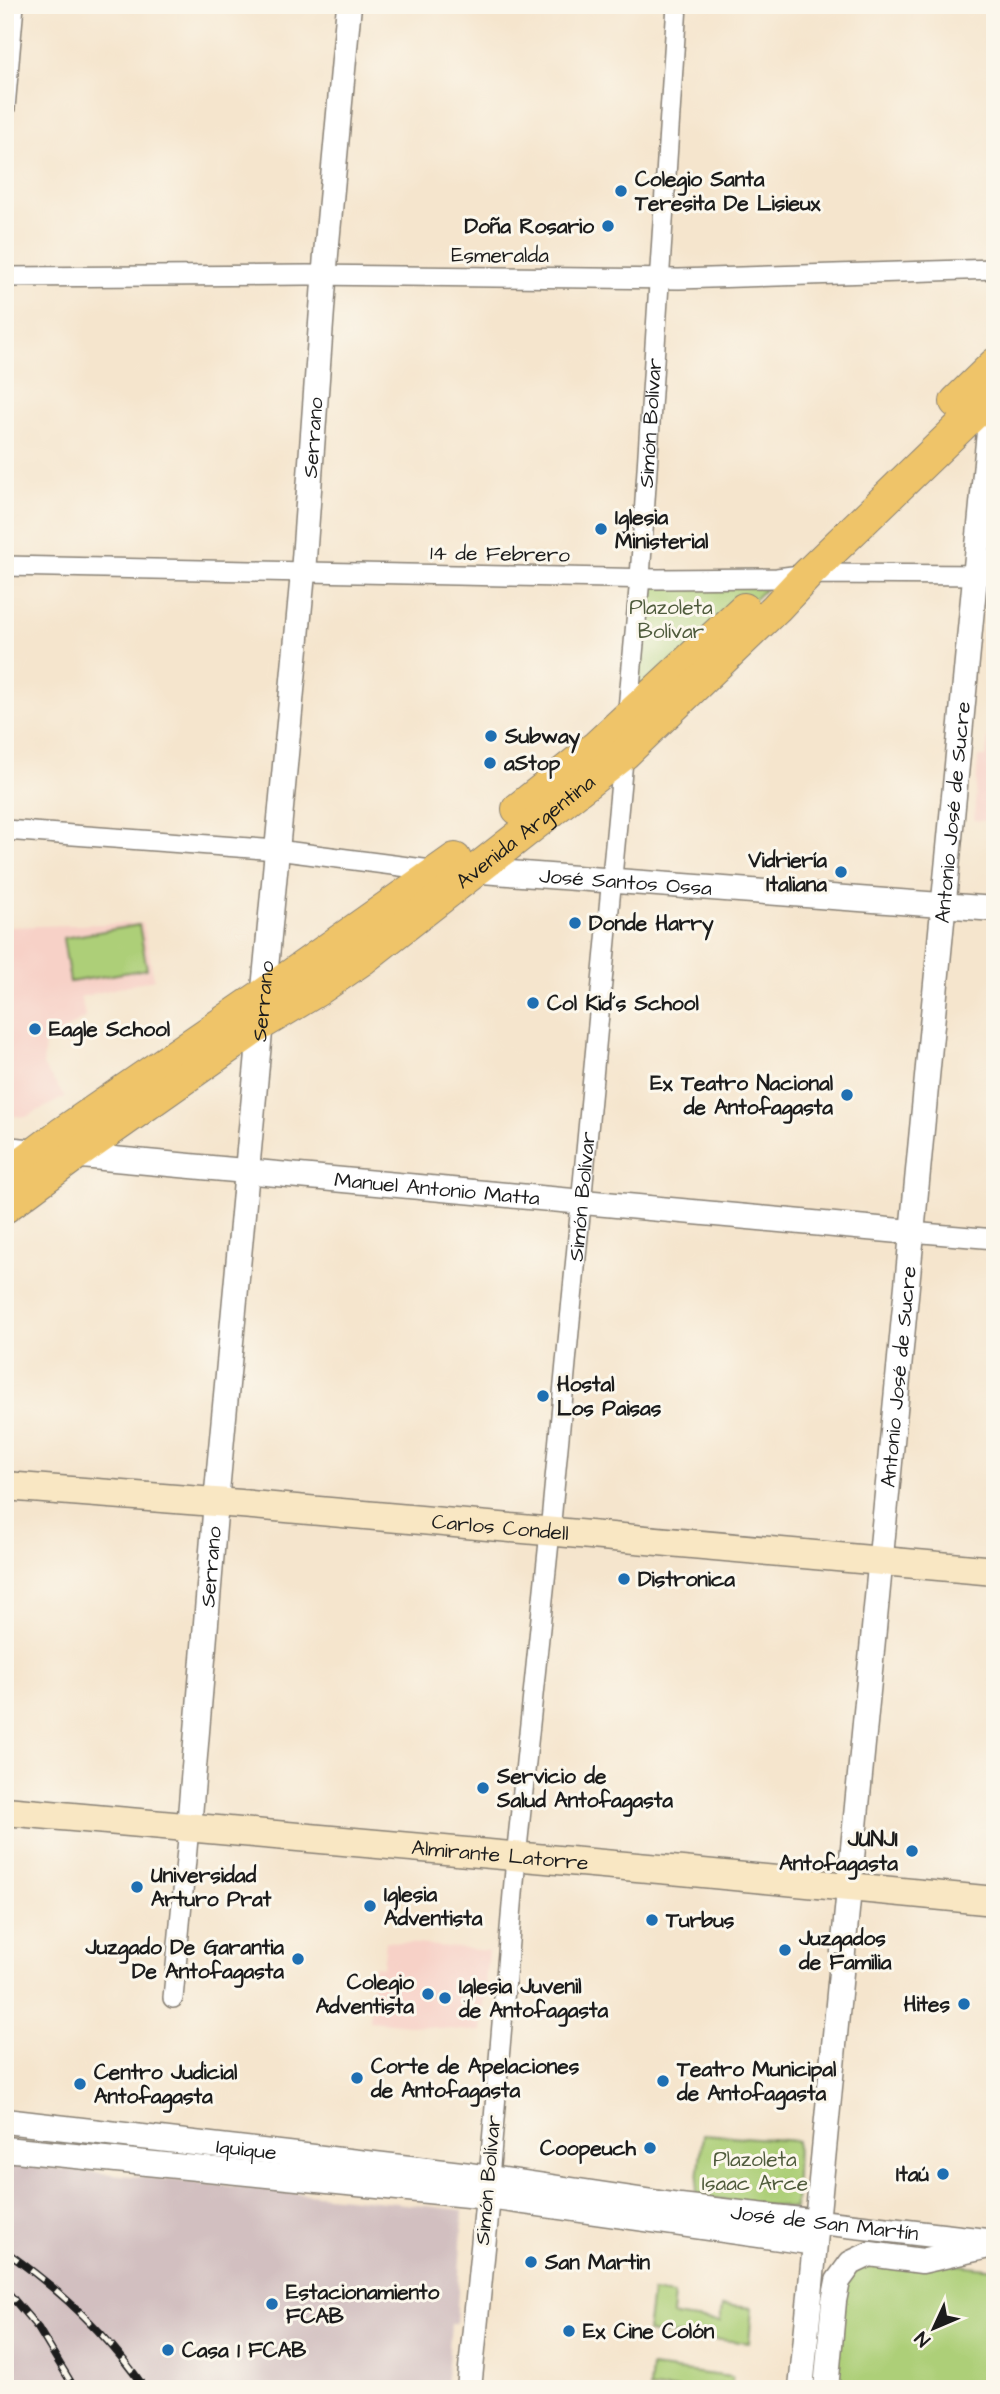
<svg xmlns="http://www.w3.org/2000/svg" width="1000" height="2394" viewBox="0 0 1000 2394" font-family="'Architects Daughter',sans-serif">
<style>
.built{fill:#f7d1c7}
.industrial{fill:#d2bfc0}
.green{fill:#adcf78;stroke:#64764a;stroke-width:2}
.lines{fill:none;stroke-linecap:round;stroke-linejoin:round}
.minor-casing{stroke:#888074;stroke-width:22}
.tertiary-casing{stroke:#888074;stroke-width:27}
.secondary-casing{stroke:#888074;stroke-width:31}
.primary-casing{stroke:#888074;stroke-width:34}
.minor{stroke:#fff;stroke-width:19}
.tertiary{stroke:#fff;stroke-width:24}
.secondary{stroke:#f9e7c3;stroke-width:28}
.primary{stroke:#efc469;stroke-width:32}
.rail-casing{stroke:#1c1c1c;stroke-width:8}
.rail{stroke:#fbf7ec;stroke-width:5;stroke-dasharray:16;stroke-linecap:butt}
.poi-dot{fill:#1f6fb2;stroke:#fbf7ec;stroke-width:2.5}
.labels{text-anchor:middle;dominant-baseline:central;stroke-width:6;stroke-linejoin:round;paint-order:stroke}
.poi-label{font-size:21px;font-weight:bold;fill:#1c1c1c;stroke:#fbf7ec;text-anchor:start}
.street-label{font-size:21px;fill:#1c1c1c;stroke:#fbf7ec}
.park-label{font-size:21px;fill:#4f5b3c;stroke:#fbf7ec}
</style>
<rect width="100%" height="100%" fill="#fbf7ec"/>
<filter id="ink" filterUnits="userSpaceOnUse"><feTurbulence type="fractalNoise" baseFrequency=".0143" numOctaves="2"/><feDisplacementMap in="SourceGraphic" scale="14" xChannelSelector="R" yChannelSelector="G"/><feConvolveMatrix kernelMatrix="1 2 1 2 8 2 1 2 1" color-interpolation-filters="sRGB"/></filter>
<filter id="wash" filterUnits="userSpaceOnUse"><feTurbulence type="fractalNoise" baseFrequency=".00686" numOctaves="4" result="noise"/><feDisplacementMap in="SourceGraphic" scale="28" xChannelSelector="R" yChannelSelector="G"/><feGaussianBlur stdDeviation="1.57" result="paint"/><feColorMatrix in="noise" values="0 0 0 0 0 0 0 0 0 0 0 0 0 0 0 0 0 1.4 0 .05"/><feComposite in="paint" operator="in"/></filter>
<g filter="url(#wash)">
<rect width="100%" height="100%" fill="#f5e5cd"/>
<path class="built" d="M989,723H995V822L974,820L978,757H986Z
M143,923L154,979L80,997L86,1017L45,1042L43,1066L65,1097L26,1117L5,1115V927Z
M386,1941L488,1951L481,2032L369,2021L374,1966L383,1967Z"/>
<path class="industrial" d="M5,2163L463,2210L456,2323L451,2324L446,2389H5Z"/>
<path class="green" d="M640,578H777L644,704L629,702Z
M139,925L147,969L70,982L63,938Z
M703,2134L797,2141L795,2209L696,2196Z
M922,2261L995,2269V2389H826L851,2263Z
M652,2292L674,2295L672,2316L720,2322L722,2305L752,2308L749,2343L647,2332Z
M651,2367L732,2377L731,2389H649Z"/>
</g>
<g filter="url(#ink)">
<g class="lines">
<g class="minor-casing">
<g id="minor">
<path d="M5,108L14,5"/>
<path d="M5,277L307,275L679,279L995,269"/>
<path d="M5,566L658,579L777,578L808,574L995,575"/>
<path id="s1" d="M627,720L640,578L677,5"/>
<path d="M5,830L277,850L439,871"/>
<path d="M911,1232L995,1239"/>
<path d="M173,1998L189,1828"/>
<path id="s2" d="M488,2190L516,1858L550,1532L624,750"/>
</g>
</g>
<g class="tertiary-casing">
<g id="tertiary">
<path id="s3" d="M468,870L995,909"/>
<path id="s4" d="M5,1149L911,1232"/>
<path id="s5" d="M189,1828L216,1502L303,573L326,254L349,5"/>
<path id="s6" d="M5,2121L470,2175L680,2206L995,2242"/>
<path d="M5,2149L488,2197L815,2243"/>
<path d="M469,2389L488,2197"/>
<path id="s7" d="M801,2389L993,390"/>
<path d="M826,2389L834,2301L838,2281L851,2263L870,2254L922,2261L984,2247"/>
</g>
</g>
<g class="secondary-casing">
<g id="secondary">
<path id="s8" d="M5,1486L241,1504L995,1571"/>
<path id="s9" d="M5,1811L682,1871L995,1901"/>
</g>
</g>
<g class="primary-casing">
<g id="primary">
<path d="M956,402L995,364"/>
<path d="M518,809L597,746L744,609"/>
<path d="M5,1176L61,1134L263,995L455,859"/>
<path id="s10" d="M5,1207L75,1155L261,1024L316,991L364,958L624,754L776,608L808,574L995,393"/>
</g>
</g>
<use href="#minor" class="minor"/>
<use href="#tertiary" class="tertiary"/>
<use href="#secondary" class="secondary"/>
<use href="#primary" class="primary"/>
<g class="rail-casing">
<path id="rail" d="M5,2251C59,2289 108,2334 145,2389
M5,2289L38,2328L75,2389"/>
</g>
<use href="#rail" class="rail"/>
</g>
</g>
<g class="poi-dot">
<circle cx="621" cy="191" r="7"/>
<circle cx="608" cy="226" r="7"/>
<circle cx="601" cy="529" r="7"/>
<circle cx="491" cy="736" r="7"/>
<circle cx="490" cy="763" r="7"/>
<circle cx="841" cy="872" r="7"/>
<circle cx="575" cy="923" r="7"/>
<circle cx="533" cy="1003" r="7"/>
<circle cx="35" cy="1029" r="7"/>
<circle cx="847" cy="1095" r="7"/>
<circle cx="543" cy="1396" r="7"/>
<circle cx="624" cy="1579" r="7"/>
<circle cx="483" cy="1788" r="7"/>
<circle cx="912" cy="1851" r="7"/>
<circle cx="137" cy="1887" r="7"/>
<circle cx="370" cy="1906" r="7"/>
<circle cx="652" cy="1920" r="7"/>
<circle cx="785" cy="1950" r="7"/>
<circle cx="298" cy="1959" r="7"/>
<circle cx="428" cy="1994" r="7"/>
<circle cx="445" cy="1998" r="7"/>
<circle cx="964" cy="2004" r="7"/>
<circle cx="357" cy="2078" r="7"/>
<circle cx="663" cy="2081" r="7"/>
<circle cx="80" cy="2084" r="7"/>
<circle cx="650" cy="2148" r="7"/>
<circle cx="943" cy="2174" r="7"/>
<circle cx="531" cy="2262" r="7"/>
<circle cx="272" cy="2304" r="7"/>
<circle cx="569" cy="2331" r="7"/>
<circle cx="168" cy="2350" r="7"/>
</g>
<g class="labels">
<g class="poi-label">
<text x="635" y="179">Colegio Santa<tspan x="635" dy="24">Teresita De Lisieux</tspan></text>
<text x="594" y="226" text-anchor="end">Doña Rosario</text>
<text x="615" y="517">Iglesia<tspan x="615" dy="24">Ministerial</tspan></text>
<text x="505" y="736">Subway</text>
<text x="504" y="763">aStop</text>
<text x="827" y="860" text-anchor="end">Vidriería<tspan x="827" dy="24">Italiana</tspan></text>
<text x="589" y="923">Donde Harry</text>
<text x="547" y="1003">Col Kid´s School</text>
<text x="49" y="1029">Eagle School</text>
<text x="833" y="1083" text-anchor="end">Ex Teatro Nacional<tspan x="833" dy="24">de Antofagasta</tspan></text>
<text x="557" y="1384">Hostal<tspan x="557" dy="24">Los Paisas</tspan></text>
<text x="638" y="1579">Distronica</text>
<text x="497" y="1776">Servicio de<tspan x="497" dy="24">Salud Antofagasta</tspan></text>
<text x="898" y="1839" text-anchor="end">JUNJI<tspan x="898" dy="24">Antofagasta</tspan></text>
<text x="151" y="1875">Universidad<tspan x="151" dy="24">Arturo Prat</tspan></text>
<text x="384" y="1894">Iglesia<tspan x="384" dy="24">Adventista</tspan></text>
<text x="666" y="1920">Turbus</text>
<text x="799" y="1938">Juzgados<tspan x="799" dy="24">de Familia</tspan></text>
<text x="284" y="1947" text-anchor="end">Juzgado De Garantia<tspan x="284" dy="24">De Antofagasta</tspan></text>
<text x="414" y="1982" text-anchor="end">Colegio<tspan x="414" dy="24">Adventista</tspan></text>
<text x="459" y="1986">Iglesia Juvenil<tspan x="459" dy="24">de Antofagasta</tspan></text>
<text x="950" y="2004" text-anchor="end">Hites</text>
<text x="371" y="2066">Corte de Apelaciones<tspan x="371" dy="24">de Antofagasta</tspan></text>
<text x="677" y="2069">Teatro Municipal<tspan x="677" dy="24">de Antofagasta</tspan></text>
<text x="94" y="2072">Centro Judicial<tspan x="94" dy="24">Antofagasta</tspan></text>
<text x="636" y="2148" text-anchor="end">Coopeuch</text>
<text x="929" y="2174" text-anchor="end">Itaú</text>
<text x="545" y="2262">San Martin</text>
<text x="286" y="2292">Estacionamiento<tspan x="286" dy="24">FCAB</tspan></text>
<text x="583" y="2331">Ex Cine Colón</text>
<text x="182" y="2350">Casa 1 FCAB</text>
</g>
<g class="street-label">
<text x="500" y="255">Esmeralda</text>
<text stroke="none"><textPath href="#s1" startOffset="298">Simón Bolívar</textPath></text>
<text stroke="none"><textPath href="#s5" startOffset="1396">Serrano</textPath></text>
<text transform="translate(500 554) rotate(1)">14 de Febrero</text>
<text stroke="none"><textPath href="#s7" startOffset="1584">Antonio José de Sucre</textPath></text>
<text stroke="none"><textPath href="#s10" startOffset="642">Avenida Argentina</textPath></text>
<text stroke="none"><textPath href="#s3" startOffset="158">José Santos Ossa</textPath></text>
<text stroke="none"><textPath href="#s5" startOffset="830">Serrano</textPath></text>
<text stroke="none"><textPath href="#s4" startOffset="434">Manuel Antonio Matta</textPath></text>
<text stroke="none"><textPath href="#s2" startOffset="998">Simón Bolívar</textPath></text>
<text stroke="none"><textPath href="#s7" startOffset="1017">Antonio José de Sucre</textPath></text>
<text stroke="none"><textPath href="#s8" startOffset="497">Carlos Condell</textPath></text>
<text stroke="none"><textPath href="#s5" startOffset="262">Serrano</textPath></text>
<text stroke="none"><textPath href="#s9" startOffset="497">Almirante Latorre</textPath></text>
<text stroke="none"><textPath href="#s6" startOffset="243">Iquique</textPath></text>
<text transform="translate(488 2180) rotate(-85)">Simón Bolívar</text>
<text stroke="none"><textPath href="#s6" startOffset="826">José de San Martín</textPath></text>
</g>
<g class="park-label">
<text x="671" y="607">Plazoleta<tspan x="671" dy="24">Bolívar</tspan></text>
<text x="755" y="2159">Plazoleta<tspan x="755" dy="24">Isaac Arce</tspan></text>
</g>
</g>
<rect width="1000" height="2394" fill="none" stroke="#fbf7ec" stroke-width="28"/>
<g transform="translate(934 2328) rotate(226)" stroke="#fbf7ec" stroke-width="5" paint-order="stroke">
<path d="M0-5L12 26L0 18L-12 26Z" fill="#1c1c1c"/>
<text y="-10" font-size="19" font-weight="bold" text-anchor="middle" fill="#1c1c1c">N</text>
</g>
</svg>
